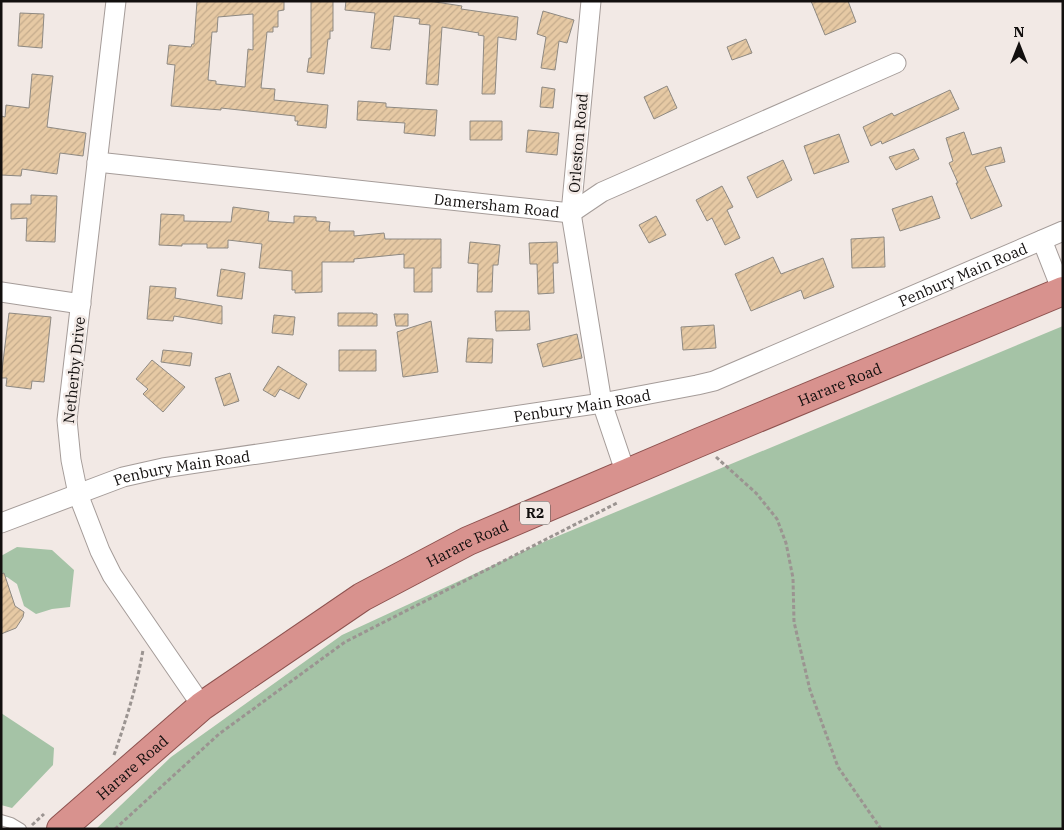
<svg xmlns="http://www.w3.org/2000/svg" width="1064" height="830" viewBox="0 0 1064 830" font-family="'IBM Plex Serif',serif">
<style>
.green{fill:#a5c3a6}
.building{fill:url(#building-hatch);stroke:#8e8982;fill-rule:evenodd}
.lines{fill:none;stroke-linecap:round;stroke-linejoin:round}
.service-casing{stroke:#a59c99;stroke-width:12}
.minor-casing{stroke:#a59c99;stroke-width:21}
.trunk-casing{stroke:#8d524f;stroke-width:30}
.path{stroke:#9b9491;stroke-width:3;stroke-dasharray:4 2.5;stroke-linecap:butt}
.service{stroke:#fff;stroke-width:10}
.minor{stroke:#fff;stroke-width:19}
.trunk{stroke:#d8928e;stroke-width:28}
.labels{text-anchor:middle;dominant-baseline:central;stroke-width:5;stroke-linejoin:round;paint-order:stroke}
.shield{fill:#f2e9e5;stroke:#55504e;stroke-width:1}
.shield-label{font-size:14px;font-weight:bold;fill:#120f0e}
.street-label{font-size:15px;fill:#120f0e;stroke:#f2e9e5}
</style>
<defs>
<pattern id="building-hatch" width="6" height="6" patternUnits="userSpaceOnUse" patternTransform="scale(1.25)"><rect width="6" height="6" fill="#e6c9a4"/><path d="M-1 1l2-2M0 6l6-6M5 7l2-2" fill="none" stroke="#c4ab8c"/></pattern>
</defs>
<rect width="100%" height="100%" fill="#f2e9e5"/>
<path class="green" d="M1063,326V829H96L171,757L342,635L546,541Z
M17,547L52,550L74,570L70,607L52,609L36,614L24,606L17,584L7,577L1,578V556Z
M1,713L54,748L53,765L12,808L1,805Z"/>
<path class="building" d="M197,1H284V10L278,11V27H273V32H267L261,88L275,89L274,100L328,105L326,128L297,125L298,121H295V116L221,108V110L171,106L175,65L167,64L169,45L191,47L192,44H194ZM253,14V50L248,49L245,87L216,84V81L208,80L212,32H217L218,17Z
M311,1H333V31H330V39H328L324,74L307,72L309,58H311Z
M346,1H429L462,6L461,9L518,17L516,40L498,37L495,94H482L484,36L478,35L479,33L442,27L438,85L426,84L430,25L419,24L420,19L394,16L390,50L371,48L375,13L345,10Z
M811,1H848L856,22L825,35Z
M543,11L574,20L567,43L559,41L555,70L541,68L546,37L537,34Z
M20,13L44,14L42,48L18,46Z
M746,39L752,53L732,60L727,47Z
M32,74L53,76L47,127L86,133L83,156L60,153L57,174L22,169L21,176L1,175V116L5,117L6,105L29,108Z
M667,86L677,108L654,119L644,97Z
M542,87L555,89L553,108L540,107Z
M950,90L959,109L882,144L881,141L871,146L863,127L892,113L894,116Z
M358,101L386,103V107L437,110L435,136L404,133L405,123L357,120Z
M470,121H502V140H470Z
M528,130L559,133L557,155L526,152Z
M964,132L972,155L1001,147L1005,162L985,167L1002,206L971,219L956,183H958L949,163L953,161L946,138Z
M839,134L849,162L814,174L804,146Z
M914,149L919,159L896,170L889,157Z
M783,160L792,180L757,198L747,177Z
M722,186L733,207L727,210L740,238L725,245L712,218L707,221L696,200Z
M31,195L57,196L55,242L26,241L27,218L11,219V204H31Z
M932,196L940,218L900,231L892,209Z
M233,207L269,212L268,221L294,223V216L316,217V221L330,222L329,231H354V236L384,233L385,239H441V268H432V292H414V268H404V254L354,259V262H322V292L295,293V290H292V271L259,268L262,244L228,240V248H207V244H182V246L159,245L161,214L184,215V221L231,222Z
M656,216L666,235L649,243L639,225Z
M884,237L885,267L852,268L851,239Z
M470,242L500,245L498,265H493L492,292H477L478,264L468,263Z
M557,242L558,263H553L554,293L538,294L537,264H530L529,243Z
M773,257L781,274L823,258L834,287L804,299L801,290L751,311L735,274Z
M221,269L245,273L242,299L217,296Z
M150,286L176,288L175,298L222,306V324L174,316L173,321L147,319Z
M495,311H529L530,330L496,331Z
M9,313L51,317L44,382L32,381L31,389L6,386L7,378H1Z
M338,313H373V314H377V326H338Z
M394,314H408V326H396Z
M274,315L295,317L293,335L272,333Z
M431,321L438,372L403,377L397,332Z
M714,325L716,348L683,350L681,327Z
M577,334L582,358L543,367L537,344Z
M468,338L493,339L492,363L466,362Z
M163,350L192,353L190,366L161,362Z
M339,350H376V371H339Z
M152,360L185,387L163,412L143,394L148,389L136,379Z
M278,366L307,384L299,399L280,389L275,397L263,390Z
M230,373L239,401L224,406L215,378Z
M4,573L15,606L24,612L23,617L16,628L1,634V574Z"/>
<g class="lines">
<g class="service-casing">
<path id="service" d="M1,820L11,823L21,829"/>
</g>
<g class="minor-casing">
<g id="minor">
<path d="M116,1L67,420L71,460L78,494L100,551L112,575L202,706"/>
<path d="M591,1L571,213L602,403L626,474"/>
<path id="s1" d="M97,162L571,213L602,192L896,63"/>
<path d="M1042,240L1062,291"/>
<path d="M1,292L81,304"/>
<path id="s2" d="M1,523L123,477L163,468L602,403L697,385L714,381L1063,231"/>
</g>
</g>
<g class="trunk-casing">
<g id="trunk">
<path id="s3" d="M61,829L202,706L362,597L468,541L700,442L1063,291"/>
</g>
</g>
<path class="path" d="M716,457L756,493L777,519L786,543L793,578L794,622L810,690L838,767L881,829
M114,755C126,720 137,686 143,650
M32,825L44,814
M115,829L219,734L345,642L617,503"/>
<use href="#service" class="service"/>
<use href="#minor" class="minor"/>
<use href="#trunk" class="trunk"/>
</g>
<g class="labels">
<rect class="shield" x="520" y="501.5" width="30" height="23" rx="4"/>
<g class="shield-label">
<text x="535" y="513">R2</text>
</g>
<g class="street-label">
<text transform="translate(578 143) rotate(-85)">Orleston Road</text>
<text stroke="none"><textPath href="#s1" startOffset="402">Damersham Road</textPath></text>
<text stroke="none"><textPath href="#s2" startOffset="1000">Penbury Main Road</textPath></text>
<text transform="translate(74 370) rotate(-84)">Netherby Drive</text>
<text stroke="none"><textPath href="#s3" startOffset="904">Harare Road</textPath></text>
<text stroke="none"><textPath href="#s2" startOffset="595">Penbury Main Road</textPath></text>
<text stroke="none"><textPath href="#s2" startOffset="190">Penbury Main Road</textPath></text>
<text stroke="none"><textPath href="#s3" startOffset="499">Harare Road</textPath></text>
<text stroke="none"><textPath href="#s3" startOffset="94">Harare Road</textPath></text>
</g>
</g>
<rect width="1064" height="830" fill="none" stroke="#120f0e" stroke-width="5"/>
<g transform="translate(1019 45)" stroke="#f2e9e5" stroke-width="4" paint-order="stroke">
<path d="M0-4L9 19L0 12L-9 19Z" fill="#120f0e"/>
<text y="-8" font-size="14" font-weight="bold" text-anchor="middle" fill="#120f0e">N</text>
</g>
</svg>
